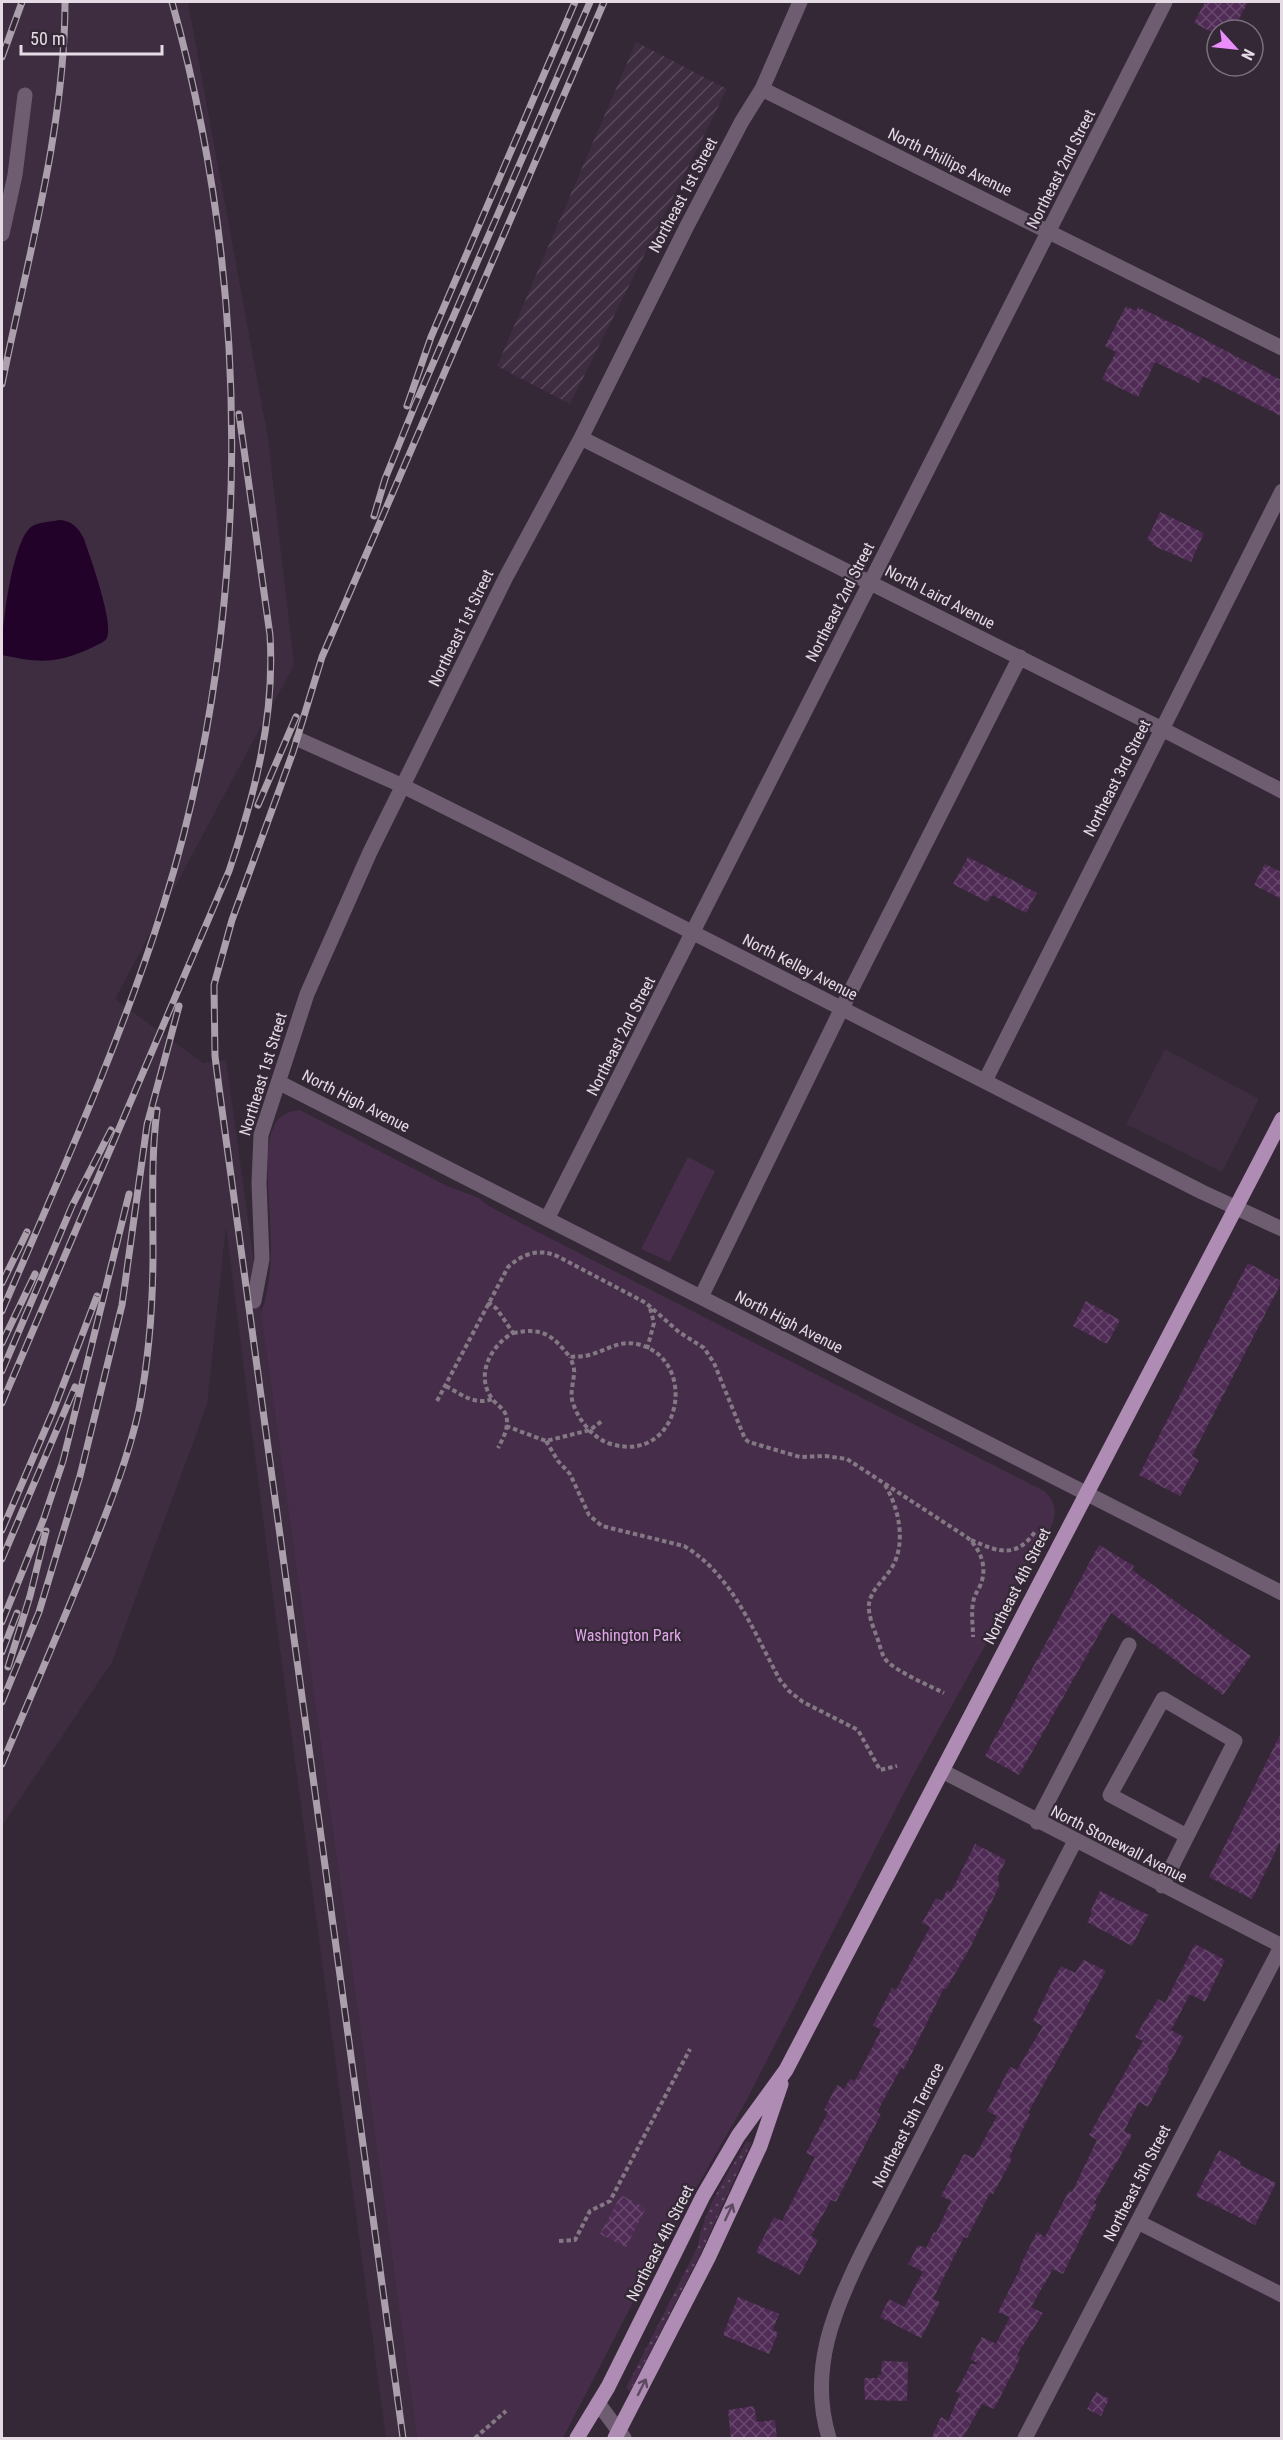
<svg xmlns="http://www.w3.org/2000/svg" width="1283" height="2440" viewBox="0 0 1283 2440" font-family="'Roboto Condensed',sans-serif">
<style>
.built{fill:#3e2c41}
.industrial{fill:url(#industrial-furrows)}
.grass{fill:url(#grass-dots)}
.park{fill:#462e4a}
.water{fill:#220228}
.building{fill:url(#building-cross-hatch)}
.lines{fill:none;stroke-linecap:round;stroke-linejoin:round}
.path{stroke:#847885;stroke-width:4;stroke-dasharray:4.5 3;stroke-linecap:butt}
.minor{stroke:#6e5d71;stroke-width:15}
.major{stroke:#af8cb4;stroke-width:15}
.rail-casing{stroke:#aa9fab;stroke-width:7}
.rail{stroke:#342736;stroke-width:4.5;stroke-dasharray:14;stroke-linecap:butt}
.oneway{stroke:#5f4a62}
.labels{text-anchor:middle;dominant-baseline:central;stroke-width:4.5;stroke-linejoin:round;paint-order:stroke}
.street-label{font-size:16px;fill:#e4dbe5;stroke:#342736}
.park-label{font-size:16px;fill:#e1a6ea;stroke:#342736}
</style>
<defs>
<pattern id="industrial-furrows" width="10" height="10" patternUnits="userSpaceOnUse" patternTransform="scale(1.5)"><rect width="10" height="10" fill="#3e2c41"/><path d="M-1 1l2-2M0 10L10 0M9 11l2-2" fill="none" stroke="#5a4a5c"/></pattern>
<pattern id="grass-dots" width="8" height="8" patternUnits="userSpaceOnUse" patternTransform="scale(1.5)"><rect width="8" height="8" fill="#462e4a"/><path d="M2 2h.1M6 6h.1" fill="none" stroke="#614c64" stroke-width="1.8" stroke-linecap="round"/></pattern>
<pattern id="building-cross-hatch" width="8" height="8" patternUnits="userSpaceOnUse" patternTransform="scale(1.5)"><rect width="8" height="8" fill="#4f2b55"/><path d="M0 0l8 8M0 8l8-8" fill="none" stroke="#68496d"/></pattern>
</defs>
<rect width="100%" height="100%" fill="#342736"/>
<path class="built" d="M2,2H188L268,438L294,665L115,999L203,1063L226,1060L417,2438H386L272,1590L226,1227L207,1405L112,1662L2,1826Z
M1165,1049L1259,1099L1222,1172L1126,1124Z"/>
<path class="industrial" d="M636,42L727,89L570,404L497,366Z"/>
<path class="grass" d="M747,2141L751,2143L701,2253L630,2391L626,2388L698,2246C704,2207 728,2174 747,2141Z"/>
<path class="park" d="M300,1110L447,1186L479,1198L487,1205L534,1230L1044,1491C1055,1501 1057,1510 1052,1525L910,1781L745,2103L659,2252L563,2438H417L261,1313C276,1272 270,1227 268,1185C268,1167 266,1142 274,1126C279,1115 289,1111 300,1110Z
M688,1157L715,1171L670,1262L641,1249Z"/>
<path class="water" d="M59,520C72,521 78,527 84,539C90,557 114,622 107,638C104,643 96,645 91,648C56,664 39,663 2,655C1,630 12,542 31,527C38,522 50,522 59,520Z"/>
<path class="building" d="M1205,2H1248L1233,30H1217V35L1194,23Z
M1126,306L1136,311L1138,307L1194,334L1281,380V416L1203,376L1199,383L1155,362L1138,397L1102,379L1116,352L1105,346Z
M1160,512L1204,533L1191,562L1152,545L1153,542L1147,540Z
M968,857L1037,893L1026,913L992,895L988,902L953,884Z
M1265,864L1281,872V899L1254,885Z
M1248,1263L1281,1281V1283L1192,1456L1199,1460L1180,1496L1139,1475Z
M1086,1301L1120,1320L1107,1344L1073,1326Z
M1099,1545L1134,1566L1132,1570L1251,1656L1223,1695L1111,1613L1019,1775L985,1756Z
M1281,1733V1840L1252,1899L1209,1877Z
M975,1844L1006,1860L998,1876V1881L1000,1884L970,1948L946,1989L944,1988L904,2069L901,2068L877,2112L881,2114L836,2202L831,2200L811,2236L818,2240L800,2275L756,2252L774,2217L782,2221L815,2157L806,2153L828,2112L824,2110L837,2085L844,2089L850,2079L855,2081L881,2030L873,2025L892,1988L896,1990L930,1927L922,1923L936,1898L942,1901L947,1890L951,1892Z
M1100,1891L1148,1915L1132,1946L1087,1922L1092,1913L1090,1912Z
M1195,1944L1225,1960L1205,2002L1190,1994L1171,2030L1184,2037L1167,2068L1169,2069L1148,2107L1139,2102L1124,2131L1132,2135L1094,2203L1097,2205L1063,2274L1053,2269L1031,2307L1043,2313L1017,2355L1020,2358L994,2409L982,2404L962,2439H931L941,2417L948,2421L960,2394L956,2392L971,2364H979L970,2359L982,2337L996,2344L1010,2317L998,2312L1021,2267L1020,2266L1037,2232L1045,2237L1069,2191L1072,2192L1097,2140L1089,2135L1143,2041L1135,2037L1158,1999L1165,2003Z
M1084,1960L1106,1971L1028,2113L1030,2114L1009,2158L1012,2159L993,2194L990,2193L967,2238L964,2237L933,2299L940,2302L921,2338L880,2317L889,2299L904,2307L923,2272L908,2264L918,2245L926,2248L934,2232L936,2233L951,2201L941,2196L964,2154L974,2158L997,2116L987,2111L1010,2067L1017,2070L1043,2026L1033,2021L1050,1986L1061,1966L1075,1973Z
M1219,2150L1241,2162L1240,2165L1276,2183L1255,2225L1196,2196Z
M621,2195L646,2208L626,2247L600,2234Z
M738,2297L779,2314L773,2329L778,2333L769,2354L723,2335Z
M882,2361L908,2362L907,2401L865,2400L864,2378H878V2375H881Z
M1096,2392L1109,2399L1101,2416L1087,2409Z
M754,2406L757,2422L775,2420L777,2439H731L728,2410Z"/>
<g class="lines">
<path class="path" d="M488,1302L497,1309L513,1333C491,1345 474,1376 493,1400C500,1408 507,1410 507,1422C507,1432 502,1440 498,1448
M513,1333C543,1327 552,1335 570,1357C576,1356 583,1357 589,1355C606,1351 618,1340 637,1344C700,1358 682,1465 611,1444C594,1439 580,1422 574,1406C569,1395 573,1386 574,1374C575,1369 572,1362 570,1357
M647,1349L654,1323L650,1308
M446,1386C461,1394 475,1406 492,1399
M437,1401L508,1267C523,1254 538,1248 557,1256L646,1303L679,1332L704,1348L714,1363L745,1439L749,1442L800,1457L825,1456L847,1459L968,1538C981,1550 988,1568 980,1586C977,1592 974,1596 973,1603C971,1614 973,1626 973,1637
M506,1426L546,1441L590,1430L602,1421
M546,1441L558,1461L570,1474L589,1515L602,1526L684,1546C732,1574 754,1633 780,1680L789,1691L803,1702L858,1730L880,1770L897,1766
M885,1485C899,1508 907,1544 891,1569C883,1581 871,1590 869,1604C868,1616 874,1629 878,1640C881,1649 882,1658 890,1664C906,1676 926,1684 944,1693
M971,1540C999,1552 1015,1559 1035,1532
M559,2241L575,2240L590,2211L610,2201L690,2049
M475,2438L506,2411"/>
<path class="minor" d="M762,89L1282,348
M2,234L15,175L25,95
M581,438L1162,729L1282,791
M300,740L403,786L513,841L1202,1192L1282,1229
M985,1081L1282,491
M280,1083L1282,1593
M547,1219L1165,2
M701,1297L842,1008L1020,657
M254,1301L262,1259L259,1183L261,1135L307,994L370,852L506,577L581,438L687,226L742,121L762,89L800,2
M942,1771L1282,1946
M1037,1822L1129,1645
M1162,1886L1235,1741L1163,1699L1110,1795L1187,1836
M1138,2222L1282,2295
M598,2403L624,2438
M829,2438C808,2370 834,2309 864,2249L1075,1841
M1025,2438L1282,1945"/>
<path class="major" d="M577,2438L608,2387L703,2196L738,2136L786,2070L1282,1119
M615,2438L708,2258L760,2146L781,2084"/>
<g class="rail-casing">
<path id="rail" d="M2,57L22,2
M2,384C27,260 65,129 65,2
M407,406L431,337L575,2
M374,516L385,479L415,405L590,2
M258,805L296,717
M2,1283L27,1232
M2,1311C59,1178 119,1046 163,907C253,619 253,292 172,2
M2,1343L35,1274
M2,1371L72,1206L111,1130
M2,1403L229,871C255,794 275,717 270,635L239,414
M2,1530L54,1409L97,1296
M2,1559L75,1387
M2,1622L44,1518L63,1461L129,1194
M2,1652L17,1613
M8,1667L30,1596L46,1531
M2,1702L39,1612L80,1476L122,1305L147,1125L179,1006
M2,1764C34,1688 68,1612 98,1534C114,1494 130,1451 139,1409C149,1358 153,1303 153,1251C153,1204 151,1157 157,1110
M403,2438L220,1095L215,1056L214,985L232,920L293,752L322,657L604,2"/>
</g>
<use href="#rail" class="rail"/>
</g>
<defs><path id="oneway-shaft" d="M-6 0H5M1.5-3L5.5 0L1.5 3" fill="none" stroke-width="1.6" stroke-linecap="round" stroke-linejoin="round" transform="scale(1.5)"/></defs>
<g class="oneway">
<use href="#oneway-shaft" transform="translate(729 2212) rotate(-65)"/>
<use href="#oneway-shaft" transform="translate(642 2387) rotate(-63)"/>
</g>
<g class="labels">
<g class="street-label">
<text transform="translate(950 162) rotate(26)">North Phillips Avenue</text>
<text transform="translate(1061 169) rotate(-63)">Northeast 2nd Street</text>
<text transform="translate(683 195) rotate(-62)">Northeast 1st Street</text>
<text transform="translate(940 597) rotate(27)">North Laird Avenue</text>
<text transform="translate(840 602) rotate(-63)">Northeast 2nd Street</text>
<text transform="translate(461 628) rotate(-64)">Northeast 1st Street</text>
<text transform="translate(1117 778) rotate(-63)">Northeast 3rd Street</text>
<text transform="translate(800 967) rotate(27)">North Kelley Avenue</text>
<text transform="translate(621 1036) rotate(-63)">Northeast 2nd Street</text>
<text transform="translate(263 1074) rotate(-73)">Northeast 1st Street</text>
<text transform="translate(356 1101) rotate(27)">North High Avenue</text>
<text transform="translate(789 1322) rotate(27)">North High Avenue</text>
<text transform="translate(1017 1586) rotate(-63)">Northeast 4th Street</text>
<text transform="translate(1119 1844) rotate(27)">North Stonewall Avenue</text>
<text transform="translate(908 2125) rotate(-63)">Northeast 5th Terrace</text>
<text transform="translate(1137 2183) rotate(-63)">Northeast 5th Street</text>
<text transform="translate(660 2243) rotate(-63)">Northeast 4th Street</text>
</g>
<g class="park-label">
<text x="628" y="1635">Washington Park</text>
</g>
</g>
<rect width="1283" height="2440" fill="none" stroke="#e4dbe5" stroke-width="6"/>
<g transform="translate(1235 48) rotate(117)"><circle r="28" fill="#342736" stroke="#7a6f7c" stroke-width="1.5"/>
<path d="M0-4.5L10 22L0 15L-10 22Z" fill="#eb8dfb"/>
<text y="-9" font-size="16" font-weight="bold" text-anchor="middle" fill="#e4dbe5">N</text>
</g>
<path d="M21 45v9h141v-9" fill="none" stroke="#e4dbe5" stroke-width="3"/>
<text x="30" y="45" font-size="18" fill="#e4dbe5" stroke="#342736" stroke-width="4.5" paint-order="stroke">50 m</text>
</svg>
